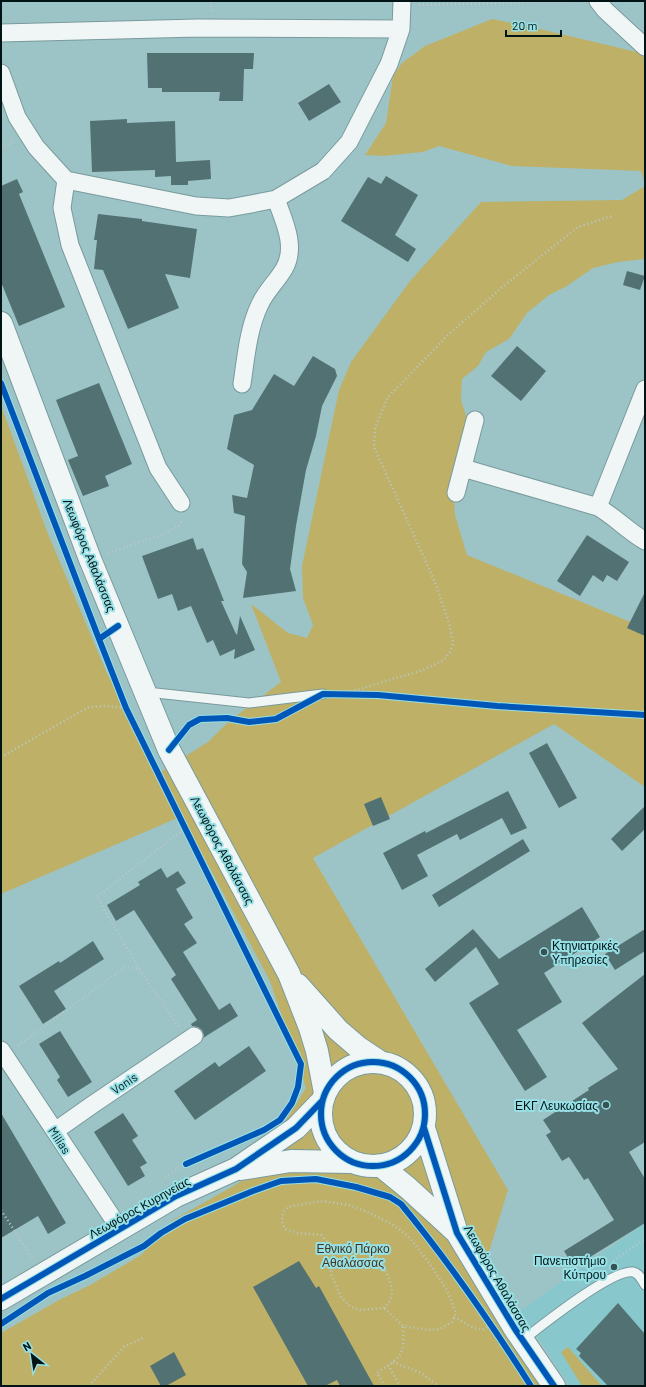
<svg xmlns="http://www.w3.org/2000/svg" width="646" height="1387" viewBox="0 0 646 1387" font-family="Barlow,sans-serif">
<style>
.built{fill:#88c8cd}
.green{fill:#beb167}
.building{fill:#527173}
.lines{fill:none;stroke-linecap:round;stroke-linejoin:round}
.lane-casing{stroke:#799a9c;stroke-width:11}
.street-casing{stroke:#799a9c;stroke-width:19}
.secondary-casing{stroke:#799a9c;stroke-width:24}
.path{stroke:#bbc7c9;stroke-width:2.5;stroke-dasharray:1 3;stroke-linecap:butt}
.lane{stroke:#f0f6f6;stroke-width:9}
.street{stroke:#f0f6f6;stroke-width:17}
.secondary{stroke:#f0f6f6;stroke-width:22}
.cycleway-casing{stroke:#97e0e5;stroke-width:8}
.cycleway{stroke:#0057b8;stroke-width:6}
.poi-dot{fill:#375254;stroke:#97e0e5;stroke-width:1.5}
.labels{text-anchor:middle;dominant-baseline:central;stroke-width:4;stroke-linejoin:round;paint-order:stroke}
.street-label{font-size:12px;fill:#001416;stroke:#97e0e5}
.poi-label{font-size:12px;fill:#001416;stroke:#97e0e5;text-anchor:end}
.park-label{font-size:12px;fill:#40351f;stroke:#97e0e5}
</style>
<rect width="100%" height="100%" fill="#9cc4c6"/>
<path class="built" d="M645,1223V1386H570L520,1311Z"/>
<path class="green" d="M492,19L527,26L641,53L645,59V184L641,171L512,166L439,146L423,152L384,156L365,155L386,123L393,76L402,63L425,46Z
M645,186V259L618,262L593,268L567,286L549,295L527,313L509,339L486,352L478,366L462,379L461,400L470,428L453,482L455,515L467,555L645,628V787L554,724L313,858L508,1190L480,1281L544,1386H1V1333L59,1300L90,1285L141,1255L173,1220L251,1176L306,1088L270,981L182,816L1,894V408H2L48,534L106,671L159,773L208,742L228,722L281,682L251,604L288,633L307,638L313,625L303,598L302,566L339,390L351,362L410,281L481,202L622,200Z
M568,1347L602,1386H582L561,1352Z"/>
<path class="building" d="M147,53H254L253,69H244L243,101H219L220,92H162V88H148Z
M329,84L341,102L309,121L298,103Z
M127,119V123L175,121L176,162L210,160L211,179L188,181V185H171V176L155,177V170L92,172L90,121Z
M386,176L418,195L395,235L416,249L408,262L341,221L368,177L381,184Z
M17,179L23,192L19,194L65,307L19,326L1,282V186Z
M98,214L142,219V221L197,229L190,278L165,274L179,308L128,329L103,270L94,269L97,240H94Z
M627,271L645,276L640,290L623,285Z
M517,346L546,371L521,401L491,376Z
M313,356L335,369L337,376L322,406L316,436L306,470L296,526L290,569L296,591L243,598L247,572L242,564L245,516L234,513L232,495L247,498L254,465L227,449L234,415L252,410L274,374L294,386Z
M99,383L132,464L105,476L109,486L83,496L68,460L78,456L56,400Z
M587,535L629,562L617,581L607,575L603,582L593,575L580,596L557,581Z
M193,538L197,550L203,548L224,601H221L235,632L237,635L240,616L255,650L234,659L235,649L220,656L213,640L207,643L191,606L178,611L172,594L158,599L142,556Z
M645,592V636L627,628Z
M547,743L577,798L559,808L529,753Z
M508,791L527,828L511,835L502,818L460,840L457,834L417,855L428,876L402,890L383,853L425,831L426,833Z
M381,797L390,819L373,826L364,804Z
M645,806V829L622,851L611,839Z
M523,839L530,851L439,907L432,895Z
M161,868L167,878L178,871L186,883L176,889L193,918L184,924L197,943L183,952L219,1010L230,1003L238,1016L203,1038L204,1035L202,1030L198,1027L192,1026L191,1024L197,1020L171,979L176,975L134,910L116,921L107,905L140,885L138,882Z
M582,907L600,937L544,973L562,1002L517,1030L547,1077L525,1091L469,1003L499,984L476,947L435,982L425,969L473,929L499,959Z
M645,929V951L615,970L605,954Z
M93,941L104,959L54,991L66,1009L43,1024L19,986L59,961L60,963Z
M645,974V1142L629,1152L645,1179V1223L574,1267L564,1251L614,1220L588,1178L584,1180L569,1157L562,1161L546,1135L551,1132L543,1120L589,1090L588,1088L618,1069L582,1023Z
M60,1031L92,1082L68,1097L57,1080L60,1077L39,1044Z
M249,1046L266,1071L195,1120L174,1091L215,1062L219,1067Z
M1,1113L66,1223L48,1234L38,1216L1,1238Z
M123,1113L138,1136L132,1140L147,1163L140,1167L145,1176L128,1186L94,1132Z
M299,1261L316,1288L319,1286L374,1386H340L337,1380L325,1386H308L253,1287Z
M618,1303L645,1334V1386H608L579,1356L581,1353L576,1349Z
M174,1352L186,1375L166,1386H161L150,1366Z"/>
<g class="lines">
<g class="lane-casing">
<path id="lane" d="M147,696L156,693L249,703L323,694
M523,1340C541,1326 612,1269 633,1272C639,1273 642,1280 645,1285"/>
</g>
<g class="street-casing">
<path id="street" d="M598,1L605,10L645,47
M1,33L198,28L401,29
M1,73L17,117L36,147L66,180L196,206L229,208L256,203L276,199L323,171L349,142L389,64L401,29L402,1
M66,180L62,208L70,245L158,468L181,503
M242,384C246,357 248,329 260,304C266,291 277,281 284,269C297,247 284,221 276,199
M645,389L598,507C615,517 628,531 645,541
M463,468L598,507
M456,493L475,420
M1,1050L120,1229
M55,1131L92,1105L194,1036"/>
</g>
<g class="secondary-casing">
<path id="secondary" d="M1,323L90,559L169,750L289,974L310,1028L317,1051L325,1093
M298,985L338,1030L359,1048L380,1062
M321 1114a52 52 0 1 1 104 0a52 52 0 1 1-104 0Z
M424,1128L457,1233L515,1329L554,1386
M381,1166L408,1188L456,1232
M241,1169L291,1161L351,1162
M1,1299L176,1196L236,1169L296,1128L322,1101"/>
</g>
<path class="path" d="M419,5L578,1
M211,11V1
M1,148L13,142
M108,553L164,534L179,526L182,520
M343,694L423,670L444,660L450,652L453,643L449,623L435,582L374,447L375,428L388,397L449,334L506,284L578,227L612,216
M1,757L89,707L107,706L126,708
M139,969L97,897L185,828
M18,1046L125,967L139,969L179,1027
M165,1177L186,1164
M1,1210L32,1258
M332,1247C341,1247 360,1245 367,1249C380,1256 397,1285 390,1300C389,1303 386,1305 384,1308L360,1310L351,1307L341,1297L331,1274L332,1247L321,1235L298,1233L285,1229L282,1221L283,1212L288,1207L321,1201L349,1205L370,1213L395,1226L410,1238L432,1267L447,1290L456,1313L452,1322L440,1329L428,1330L403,1326L384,1308
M613,1261L645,1239
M454,1317L472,1327L482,1330L490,1326
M393,1362L421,1373L438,1386
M388,1365L400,1386
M89,1386L124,1347L145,1337
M385,1386L377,1373C384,1368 396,1361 400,1355C405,1347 403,1335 403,1326"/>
<use href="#lane" class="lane"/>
<use href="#street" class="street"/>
<use href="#secondary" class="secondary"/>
<g class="cycleway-casing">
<path id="cycleway" d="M1,383L99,639
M118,626L99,639L126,708L301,1064L298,1087L292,1103L280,1120L264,1130L186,1164
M169,750L189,725L200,719L227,718L249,722L276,719L323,694L378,695L497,706L645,715
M321 1114a52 52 0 1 1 104 0a52 52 0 1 1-104 0Z
M424,1128L457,1233L515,1329L554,1386
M1,1299L176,1196L236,1169L296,1128L322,1101
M1,1324L48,1293L85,1276L144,1246L161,1233L185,1219L253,1191L281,1181L316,1179L356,1187L390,1197L401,1204C449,1262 491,1323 531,1386"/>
</g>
<use href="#cycleway" class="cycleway"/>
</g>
<g class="poi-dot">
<circle cx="544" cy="952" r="4"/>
<circle cx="606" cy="1105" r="4"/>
<circle cx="614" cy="1267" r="4"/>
</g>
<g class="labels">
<g class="street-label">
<text transform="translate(90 555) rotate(68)">Λεωφόρος Αθαλάσσας</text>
<text transform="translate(223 850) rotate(62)">Λεωφόρος Αθαλάσσας</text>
<text transform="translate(124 1083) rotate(-34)">Vonis</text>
<text transform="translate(60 1140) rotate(56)">Milias</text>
<text transform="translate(139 1207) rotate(-29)">Λεωφόρος Κυρηνείας</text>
<text transform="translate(498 1278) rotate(60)">Λεωφόρος Αθαλάσσας</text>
</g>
<g class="poi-label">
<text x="552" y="945" text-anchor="start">Κτηνιατρικές<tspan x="552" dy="14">Υπηρεσίες</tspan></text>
<text x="598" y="1105">ΕΚΓ Λευκωσίας</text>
<text x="606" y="1260">Πανεπιστήμιο<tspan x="606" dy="14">Κύπρου</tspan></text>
</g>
<g class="park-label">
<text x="353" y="1248">Εθνικό Πάρκο<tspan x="353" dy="14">Αθαλάσσας</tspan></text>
</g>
</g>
<rect width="646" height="1387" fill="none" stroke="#001416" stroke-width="4"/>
<g transform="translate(32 1355) rotate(330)" stroke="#97e0e5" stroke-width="3" paint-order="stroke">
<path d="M0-3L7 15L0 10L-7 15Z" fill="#001416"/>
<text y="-6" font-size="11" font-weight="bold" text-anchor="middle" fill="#001416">N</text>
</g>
<path d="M506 30v6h55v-6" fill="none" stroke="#001416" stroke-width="2"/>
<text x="512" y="30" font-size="12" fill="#001416" stroke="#97e0e5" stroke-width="3" paint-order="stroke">20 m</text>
</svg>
